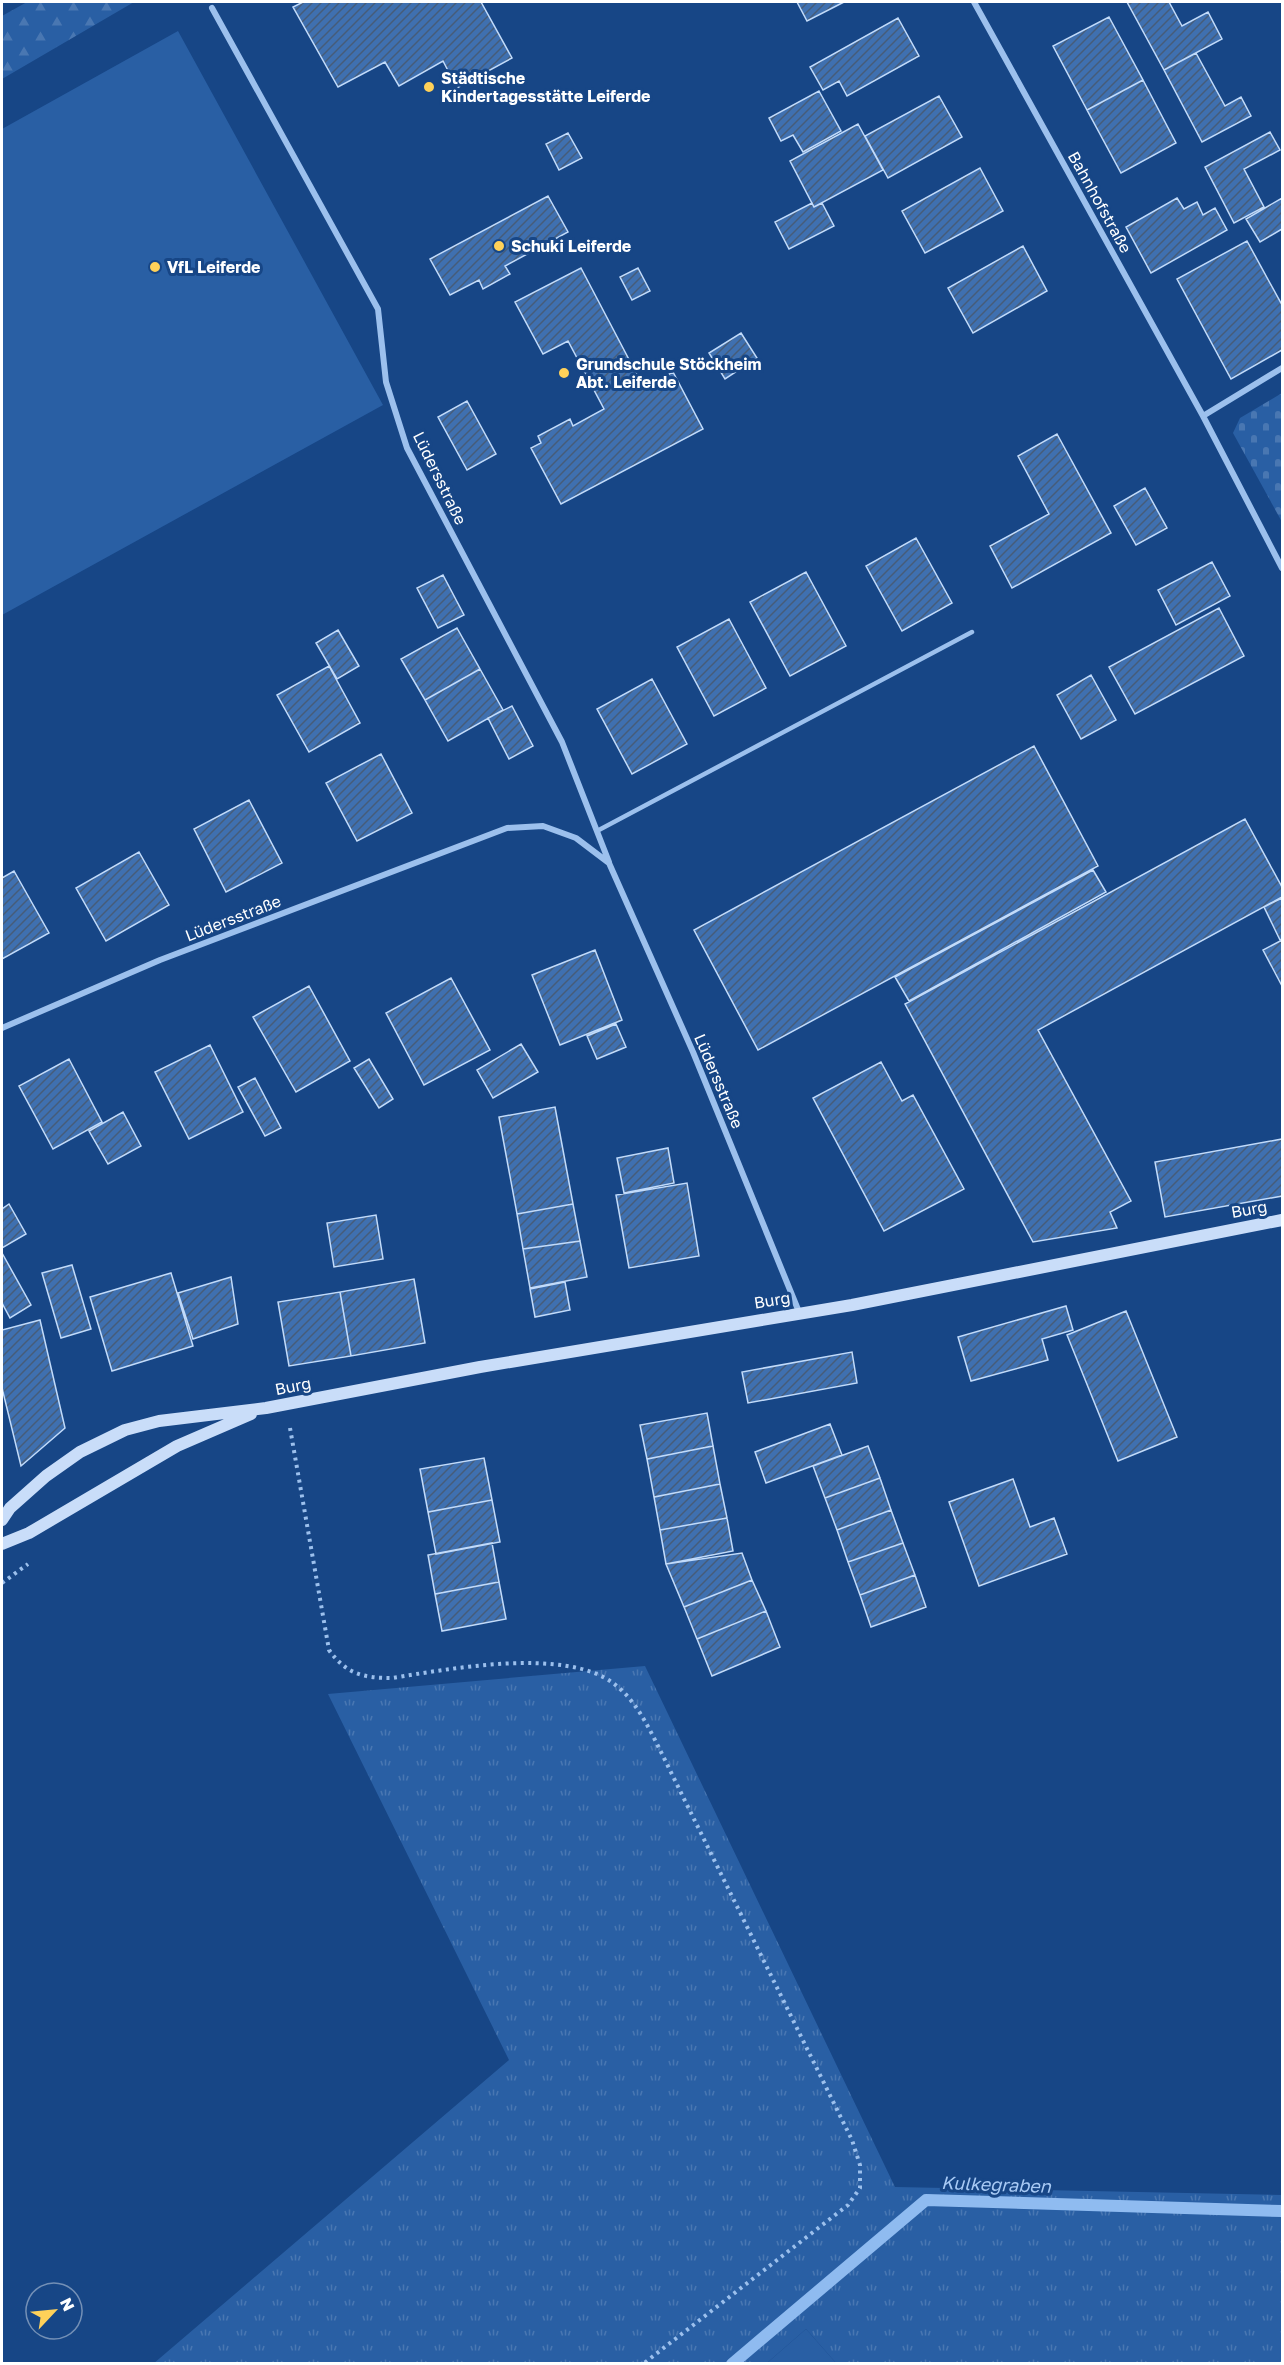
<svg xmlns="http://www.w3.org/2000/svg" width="1284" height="2365" viewBox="0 0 1284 2365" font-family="'Golos Text',sans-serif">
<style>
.grass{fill:url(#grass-tufts)}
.forest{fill:url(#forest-firs)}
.cemetery{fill:url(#cemetery-stones)}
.green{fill:#295fa4}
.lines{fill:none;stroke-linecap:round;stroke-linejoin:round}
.stream{stroke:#8fbbf0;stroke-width:12}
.building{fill:url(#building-hatch);stroke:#c2dbfa;stroke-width:1.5}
.path{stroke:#9cc0ed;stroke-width:4;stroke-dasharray:3 4.5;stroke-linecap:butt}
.lane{stroke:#9cc0ed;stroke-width:4.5}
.street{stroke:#9cc0ed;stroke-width:6}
.secondary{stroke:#c9ddf9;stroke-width:12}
.poi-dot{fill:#ffd159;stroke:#174686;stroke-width:2}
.labels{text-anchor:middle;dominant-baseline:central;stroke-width:6;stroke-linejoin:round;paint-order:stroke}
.poi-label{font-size:16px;font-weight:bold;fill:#fff;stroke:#174686;text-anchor:start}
.street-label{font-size:16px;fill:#fff;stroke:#174686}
.water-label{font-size:18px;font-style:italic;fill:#a8caf5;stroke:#174686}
</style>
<defs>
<pattern id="grass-tufts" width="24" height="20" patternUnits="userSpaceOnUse" patternTransform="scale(1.5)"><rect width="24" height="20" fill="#295fa4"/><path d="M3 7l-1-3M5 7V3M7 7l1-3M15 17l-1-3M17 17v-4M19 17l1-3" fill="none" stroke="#4977b2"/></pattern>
<pattern id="forest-firs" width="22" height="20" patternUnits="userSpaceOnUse" patternTransform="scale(1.5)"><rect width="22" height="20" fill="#295fa4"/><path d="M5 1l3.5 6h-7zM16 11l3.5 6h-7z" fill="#4977b2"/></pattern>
<pattern id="cemetery-stones" width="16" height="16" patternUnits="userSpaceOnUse" patternTransform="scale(1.5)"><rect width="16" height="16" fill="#295fa4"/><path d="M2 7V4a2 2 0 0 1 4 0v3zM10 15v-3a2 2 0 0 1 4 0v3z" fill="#4977b2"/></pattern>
<pattern id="building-hatch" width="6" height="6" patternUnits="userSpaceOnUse" patternTransform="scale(1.5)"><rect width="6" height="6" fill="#3f70b0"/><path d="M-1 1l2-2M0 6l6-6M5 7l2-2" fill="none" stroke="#465c79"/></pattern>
</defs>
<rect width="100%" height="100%" fill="#174686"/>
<path class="grass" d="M645,1666L895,2187L1282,2195V2363H836L806,2329L767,2363L153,2364L509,2060L328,1694Z"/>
<path class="forest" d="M27,2H134L2,79V16Z"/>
<path class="cemetery" d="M1282,393V522L1233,433L1240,418Z"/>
<path class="green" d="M178,31L383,405L2,615V129Z
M806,2329L836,2363H767Z"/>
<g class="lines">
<path class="stream" d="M732,2364L926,2200L1282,2211"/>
</g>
<path class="building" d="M303,2H481L512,58L457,88L443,61L399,86L385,62L338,87L293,7Z
M797,2H844L807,21Z
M1127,2H1169L1182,26L1208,12L1222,39L1164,70Z
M1109,17L1143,80L1087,110L1053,46Z
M898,18L919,56L847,96L839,81L823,90L810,67Z
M1196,53L1225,106L1241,97L1251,116L1202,142L1164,70Z
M1143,80L1176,143L1121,173L1087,110Z
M819,91L841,131L803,152L793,135L781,141L769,118Z
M939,96L962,137L888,178L865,136Z
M858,124L883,170L814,207L790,161Z
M1270,132L1280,150L1244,169L1264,207L1234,223L1205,167Z
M568,133L582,158L559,170L546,144Z
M980,168L1003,211L925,253L902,211Z
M548,196L568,232L505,266L510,274L483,289L479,280L450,295L430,259Z
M1177,198L1184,209L1197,202L1203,215L1215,208L1227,230L1151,273L1126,227Z
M1282,198V229L1260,242L1246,219Z
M812,203L814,207L822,203L834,226L789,249L775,222Z
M1247,241L1282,305V350L1231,379L1177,279Z
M1023,246L1047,291L973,333L948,288Z
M581,268L644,388L673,372L703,429L561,504L531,448L541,443L538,436L570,419L573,426L604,409L568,341L543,354L515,302Z
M638,268L650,291L632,300L620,277Z
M741,333L757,358L725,379L709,353Z
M467,401L496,454L467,470L438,417Z
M1057,434L1111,533L1012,588L990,546L1049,514L1018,456Z
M1145,488L1167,528L1136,545L1114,506Z
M916,538L952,603L902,631L866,566Z
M1212,562L1230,596L1176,625L1158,590Z
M806,572L846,646L790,676L750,602Z
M443,575L464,615L438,628L417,588Z
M1219,608L1244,656L1135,714L1109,667Z
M729,619L766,688L714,716L677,647Z
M457,628L480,669L425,700L401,659Z
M338,630L359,666L337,679L316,643Z
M329,666L360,723L309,752L277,695Z
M480,669L503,710L448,741L425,700Z
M1091,675L1116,720L1081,739L1057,695Z
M652,679L687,744L632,774L597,709Z
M512,706L533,746L509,759L488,718Z
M1034,746L1098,866L758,1050L694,930Z
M381,754L412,813L357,841L326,783Z
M249,800L282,863L226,892L194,829Z
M1245,819L1282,887V897L1038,1030L1131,1201L1110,1212L1117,1228L1033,1242L905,1004Z
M139,852L169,905L106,941L76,888Z
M1093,870L1106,892L909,1001L895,977Z
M14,871L49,933L2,959V878Z
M1282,898V939L1280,940L1264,907Z
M1282,940V986L1263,950Z
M595,950L622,1020L560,1045L532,975Z
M451,978L490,1050L424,1085L386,1013Z
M309,986L350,1061L296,1092L253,1017Z
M616,1024L626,1047L597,1059L587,1036Z
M521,1044L538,1072L493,1098L477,1070Z
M210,1045L243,1112L189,1139L155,1072Z
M69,1059L102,1122L53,1149L19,1086Z
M369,1059L393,1099L379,1108L354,1068Z
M881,1062L902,1101L913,1095L964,1189L884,1231L813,1098Z
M255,1078L281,1128L265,1136L238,1087Z
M555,1107L573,1204L517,1214L499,1117Z
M123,1112L141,1146L108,1164L89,1131Z
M1282,1139V1196L1165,1217L1155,1162Z
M668,1148L674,1183L624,1193L617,1158Z
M687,1183L699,1256L629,1268L616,1195Z
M9,1204L26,1234L2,1248V1209Z
M573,1204L580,1241L523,1249L517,1214Z
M376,1215L383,1259L334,1267L327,1223Z
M580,1241L587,1277L530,1288L523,1249Z
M2,1253L31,1305L10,1318L2,1303Z
M72,1265L91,1329L61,1338L42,1273Z
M171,1273L193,1346L112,1371L90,1297Z
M231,1277L238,1324L193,1339L178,1293Z
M414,1279L425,1343L351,1356L340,1292Z
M565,1282L570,1310L535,1317L530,1289Z
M340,1292L351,1356L289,1366L278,1302Z
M1066,1306L1073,1330L1042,1339L1048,1360L971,1381L958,1337Z
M1126,1311L1177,1437L1118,1461L1067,1335Z
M40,1320L65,1428L21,1466L2,1388V1330Z
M852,1352L857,1383L748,1403L742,1372Z
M707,1413L713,1446L647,1459L640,1425Z
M830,1424L842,1455L766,1483L755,1452Z
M713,1446L720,1484L654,1497L647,1459Z
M868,1446L880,1478L825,1498L813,1466Z
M484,1458L492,1500L428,1512L420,1469Z
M880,1478L891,1510L837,1530L825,1498Z
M1013,1479L1030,1527L1054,1518L1067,1554L979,1586L949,1502Z
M720,1484L727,1518L660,1530L654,1497Z
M492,1500L500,1542L436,1554L428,1512Z
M891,1510L903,1543L848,1562L837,1530Z
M727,1518L733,1551L666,1564L660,1530Z
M492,1543L499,1582L435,1594L428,1555Z
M903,1543L915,1575L860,1595L848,1562Z
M742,1553L752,1580L684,1607L666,1564Z
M915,1575L926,1607L871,1627L860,1595Z
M752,1580L766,1611L697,1639L684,1607Z
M499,1582L506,1619L442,1631L435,1594Z
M766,1611L780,1647L712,1676L697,1639Z"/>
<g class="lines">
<path class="path" d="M290,1428L329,1650C346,1674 363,1678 392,1678C449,1669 564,1647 613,1683C635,1699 648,1726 660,1750L852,2140L860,2165V2188L848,2205L643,2364
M2,1583L28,1564"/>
<path class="lane" d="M597,831L972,632"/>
<path class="street" d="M974,2L1203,416L1282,568
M212,8L378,309L386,382L407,448L562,742L609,862
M1203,416L1282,368
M2,1028L160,960L507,828L543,826L576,838L609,863L693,1052L799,1312"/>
<path class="secondary" d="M2,1520L10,1508L46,1476L80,1452L125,1430L159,1421L266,1408L480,1367L852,1305L1282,1220
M2,1544L29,1533L177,1446L251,1414"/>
</g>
<g class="poi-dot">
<circle cx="429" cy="87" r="6"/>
<circle cx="499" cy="246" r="6"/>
<circle cx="155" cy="267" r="6"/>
<circle cx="564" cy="373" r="6"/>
</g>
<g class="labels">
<g class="poi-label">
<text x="441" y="78">Städtische<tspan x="441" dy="18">Kindertagesstätte Leiferde</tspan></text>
<text x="511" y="246">Schuki Leiferde</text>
<text x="167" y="267">VfL Leiferde</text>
<text x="576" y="364">Grundschule Stöckheim<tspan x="576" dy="18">Abt. Leiferde</tspan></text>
</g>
<g class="street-label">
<text transform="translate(1100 202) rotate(61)">Bahnhofstraße</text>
<text transform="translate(440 478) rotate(64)">Lüdersstraße</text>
<text transform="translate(233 918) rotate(-21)">Lüdersstraße</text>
<text transform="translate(719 1081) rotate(67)">Lüdersstraße</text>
<text transform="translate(1249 1209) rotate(-10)">Burg</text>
<text transform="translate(772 1300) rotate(-9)">Burg</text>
<text transform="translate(293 1386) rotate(-11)">Burg</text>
</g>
<g class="water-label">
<text transform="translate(996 2184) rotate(2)">Kulkegraben</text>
</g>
</g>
<rect width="1284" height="2365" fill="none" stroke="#ffffff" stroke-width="6"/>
<g transform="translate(54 2311) rotate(64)"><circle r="28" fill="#174686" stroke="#7490b6" stroke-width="1.5"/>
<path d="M0-4.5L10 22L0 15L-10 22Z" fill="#ffd159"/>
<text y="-9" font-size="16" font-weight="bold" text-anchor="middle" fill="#ffffff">N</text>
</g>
</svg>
